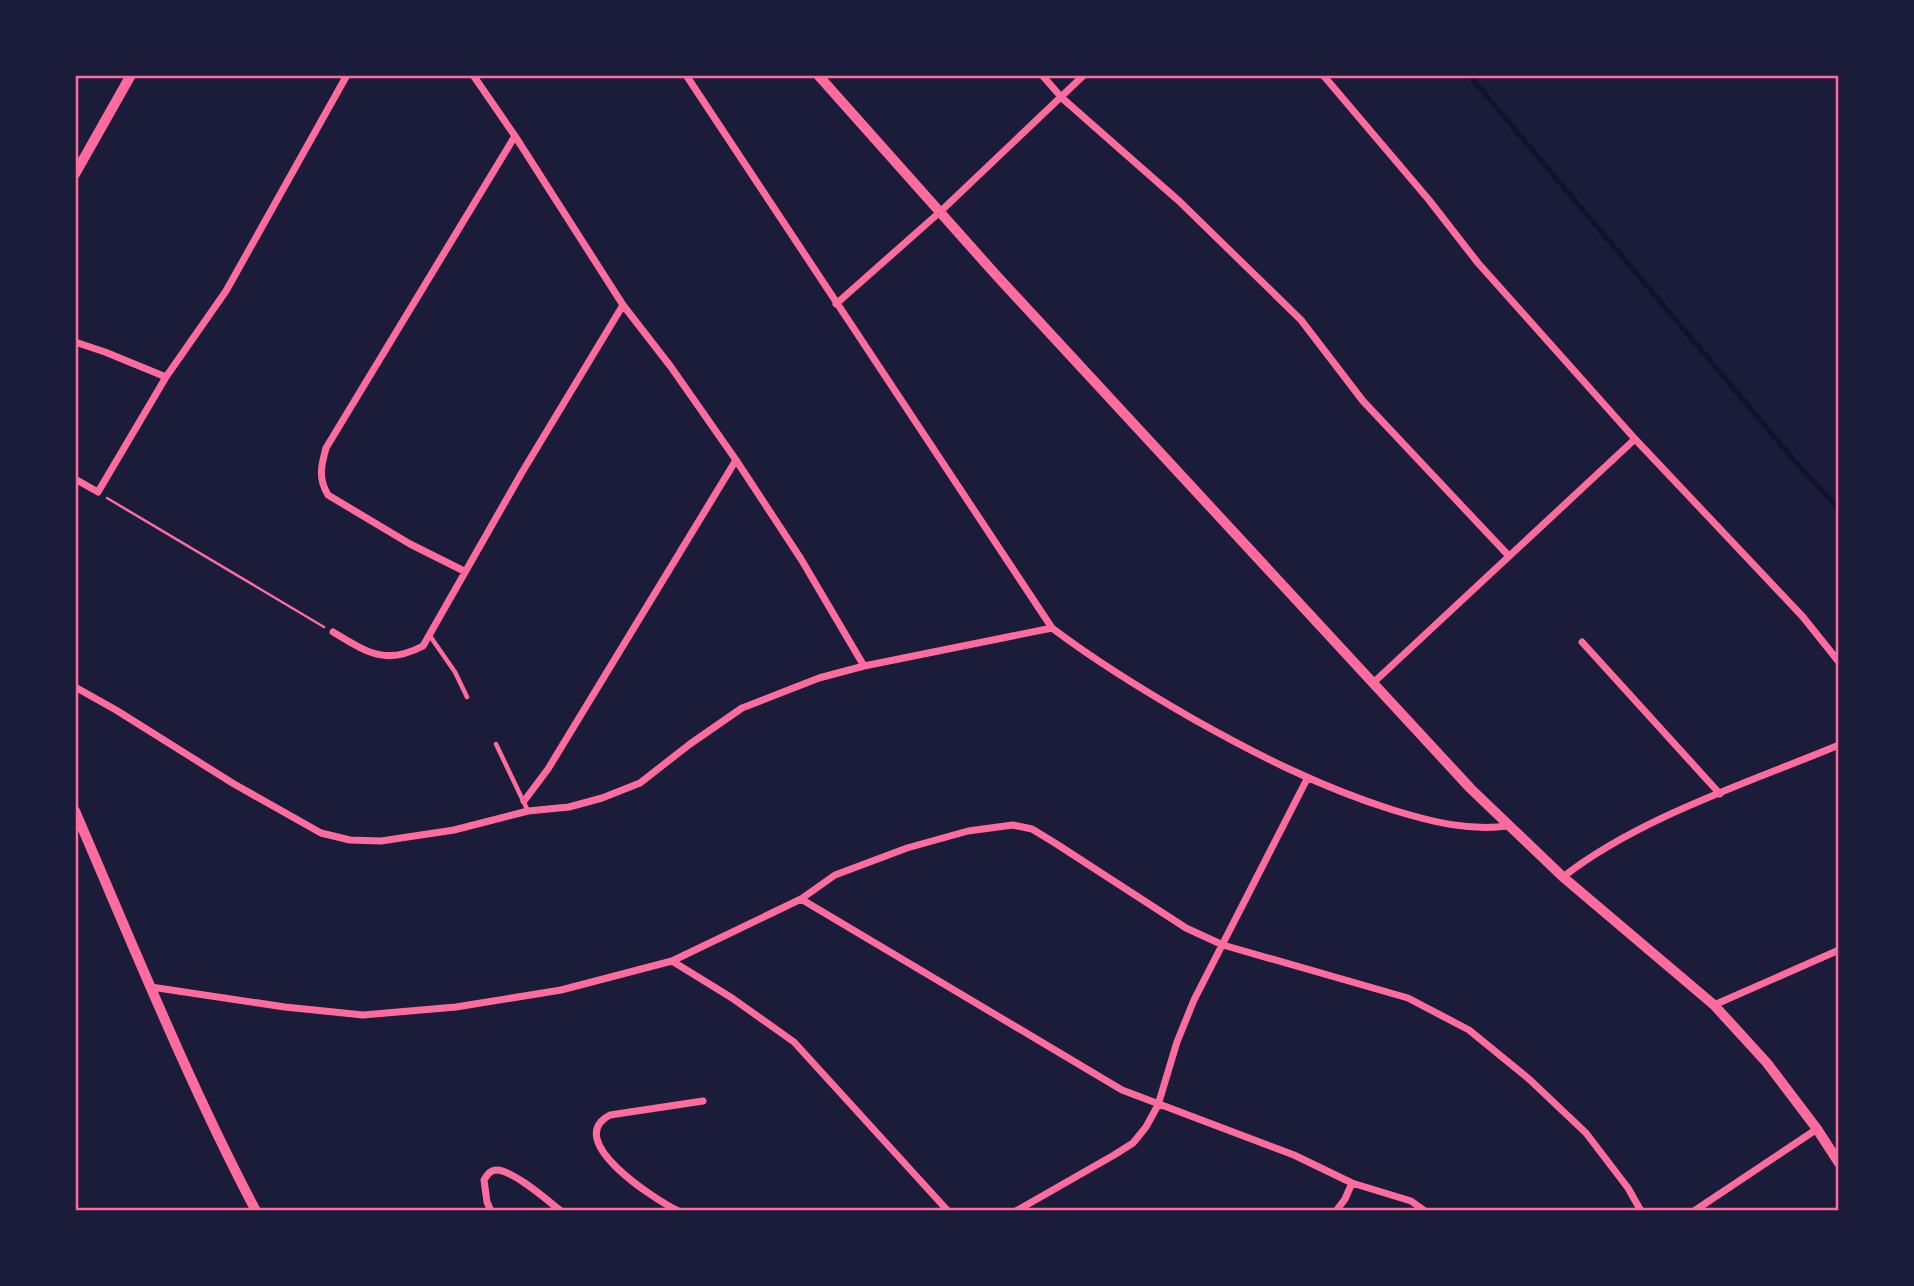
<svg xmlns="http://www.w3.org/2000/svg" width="1914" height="1286" viewBox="0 0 1914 1286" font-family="Overpass,sans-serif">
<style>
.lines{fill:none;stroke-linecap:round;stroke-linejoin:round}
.stream{stroke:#12122b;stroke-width:5}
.path{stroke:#ff6b9d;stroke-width:2.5}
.service{stroke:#ff6b9d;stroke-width:4.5}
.minor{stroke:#ff6b9d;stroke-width:7}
.tertiary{stroke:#ff6b9d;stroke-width:10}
.neatline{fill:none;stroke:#ff6b9d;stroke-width:2.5}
</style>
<rect width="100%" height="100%" fill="#1b1b3a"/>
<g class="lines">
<path class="stream" d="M1469,75L1799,466L1839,509"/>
<path class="path" d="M107,498L324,627"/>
<path class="service" d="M430,636L455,672L467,697
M496,744L528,811"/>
<path class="minor" d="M473,75L515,136L623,305L671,367L736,460L801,559L864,666
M686,75L1052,628C1097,662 1146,692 1195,720C1259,756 1323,788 1393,810C1432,822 1468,831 1508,826
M1042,75L1062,98L1179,201L1301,320L1363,401L1508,555
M1323,75L1429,200L1478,263L1635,439L1803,617L1839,662
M836,304L941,211L1084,75
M75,342L105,352L166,377L226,291L347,75
M75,479L98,492L166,377
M464,571L410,544L328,495C318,478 321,466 326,448L515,136
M333,632C367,652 385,666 423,646L521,474L623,305
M1582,642L1720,794
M1373,683L1635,439
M75,687L116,710L234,784L321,833L350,840L381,841L454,830L528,811L569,807L602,798L640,783L690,744L742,708L819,678L864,666L1052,628
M524,801L548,769L736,460
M1563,877C1638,818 1750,782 1839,745
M801,899L1122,1090L1294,1155L1352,1183L1411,1201L1425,1211
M672,961L732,998L794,1042L948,1211
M151,987L285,1007L363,1015L456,1007L561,990L672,961L801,899L835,875L907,848L968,831L1013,825L1032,829L1055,843L1186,928L1223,945L1408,998L1469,1030L1529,1079L1586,1133L1628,1188L1641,1211
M1714,1005L1839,950
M491,1211L487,1202L484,1180C487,1175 490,1170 497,1170C514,1171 547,1200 561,1211
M678,1211C654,1199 562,1140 610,1115L703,1101
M1016,1211L1114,1155L1133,1143L1146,1127L1158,1105L1177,1042L1194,1000L1307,779
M1336,1211L1345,1199L1352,1183
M1694,1211L1817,1129"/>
<path class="tertiary" d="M818,75L996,275L1471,789L1563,877L1714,1005L1767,1063L1817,1129L1839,1163
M75,174L131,75
M75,811C133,945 188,1082 256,1211"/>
</g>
<rect width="1914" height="1286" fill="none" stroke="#1b1b3a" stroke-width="154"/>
<rect x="77" y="77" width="1760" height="1132" class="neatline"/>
</svg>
